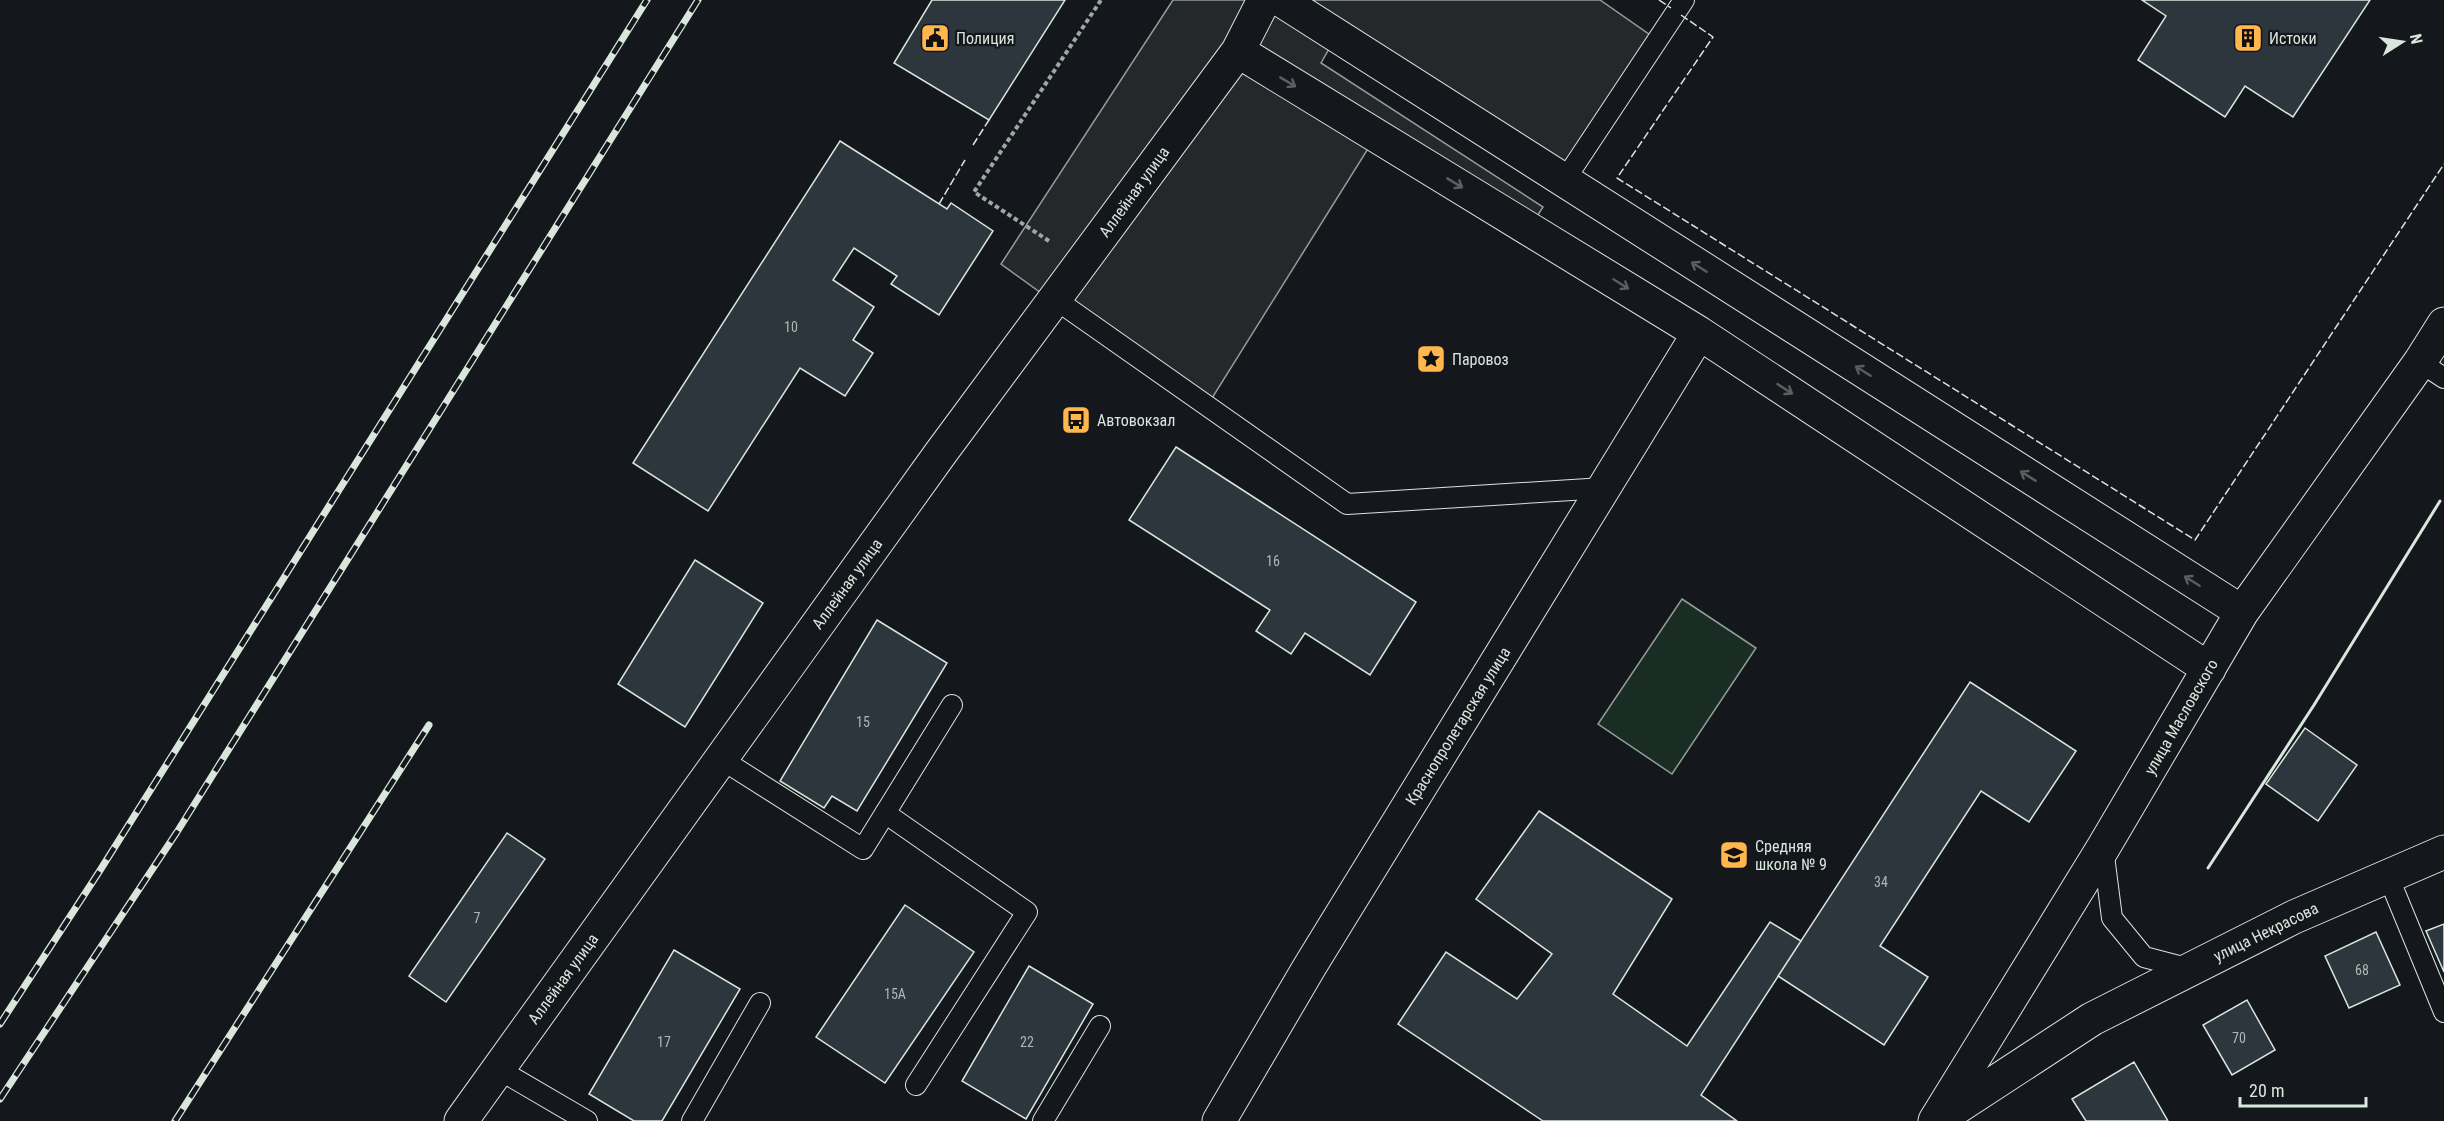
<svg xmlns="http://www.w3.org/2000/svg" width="2444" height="1121" viewBox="0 0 2444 1121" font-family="'Roboto Condensed',sans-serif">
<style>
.green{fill:#1a2d24;stroke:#939e99;stroke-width:1.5}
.parking{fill:#24282b;stroke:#939e99;stroke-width:1.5}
.building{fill:#2c363c;stroke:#d8e6dc;stroke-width:1.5}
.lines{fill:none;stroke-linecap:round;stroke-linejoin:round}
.lane-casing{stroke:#d8e6dc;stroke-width:22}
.street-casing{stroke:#d8e6dc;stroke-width:35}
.secondary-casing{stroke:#d8e6dc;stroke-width:35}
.path{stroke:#9da8a2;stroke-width:4;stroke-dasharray:4.5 3;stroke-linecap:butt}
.lane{stroke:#14181c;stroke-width:20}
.street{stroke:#14181c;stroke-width:33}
.secondary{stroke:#14181c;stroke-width:33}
.rail-casing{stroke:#d8e6dc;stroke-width:7}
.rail{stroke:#14181c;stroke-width:4.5;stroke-dasharray:14;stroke-linecap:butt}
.fence{stroke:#d8e6dc;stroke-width:1.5;stroke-dasharray:8 3;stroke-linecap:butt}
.wall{stroke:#d8e6dc;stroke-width:3}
.oneway{stroke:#59605f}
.labels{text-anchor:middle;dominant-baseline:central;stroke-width:4.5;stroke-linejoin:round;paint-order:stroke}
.number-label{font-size:14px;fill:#adbab4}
.poi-label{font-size:16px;fill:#d8e6dc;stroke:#14181c;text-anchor:start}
.street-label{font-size:16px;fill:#d8e6dc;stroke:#14181c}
</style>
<rect width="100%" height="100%" fill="#14181c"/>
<path class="green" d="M1682,599L1756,648L1672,774L1598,724Z"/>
<path class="parking" d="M1173,0H1600L1653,37L1554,185L1329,49L1321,63L1543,207L1520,243L1369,147L1204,411L1001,264Z"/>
<path class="building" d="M932,0H1065L989,120L894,63Z
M2142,0H2370L2293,117L2245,86L2225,117L2138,60L2166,16Z
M840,141L947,209L951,203L993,231L939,315L891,284L897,276L854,248L833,280L874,307L853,340L873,353L845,396L800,368L708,511L633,463Z
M1176,447L1416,602L1370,675L1305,633L1291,654L1256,631L1270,610L1129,520Z
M695,560L763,603L685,727L618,684Z
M877,620L947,663L857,811L832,796L824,808L780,781Z
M1970,682L2076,751L2029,822L1981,791L1880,946L1928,977L1884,1045L1778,976Z
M2305,728L2357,765L2318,821L2266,784Z
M1539,811L1672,899L1613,994L1687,1046L1770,922L1801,941L1701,1095L1737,1121H1543L1398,1024L1446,952L1517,999L1552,954L1476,899Z
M507,833L545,859L446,1002L409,976Z
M905,905L974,952L885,1083L816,1037Z
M2444,924V972L2426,931Z
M2376,932L2400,985L2349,1008L2325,956Z
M674,950L740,989L662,1121H634L589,1094Z
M1029,966L1093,1004L1026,1119L962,1081Z
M2247,1000L2275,1050L2232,1075L2203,1025Z
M2134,1062L2168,1121H2086L2072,1099Z"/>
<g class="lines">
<g class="lane-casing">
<path id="lane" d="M1564,181L1684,0
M1055,299L1347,504L1604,488
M2420,362L2444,378
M721,759L863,849L952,705
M885,813L1027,912L916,1085
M2103,848L2112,918L2144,957L2190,969
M2388,876L2444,1012
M498,1069L587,1121
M692,1121L760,1003
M1043,1121L1100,1026"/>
</g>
<g class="street-casing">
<path id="street" d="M1281,0L2242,612
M1238,51L1699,333L2209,669
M461,1121L940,454L1238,51L1264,0
M1219,1121L1310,966L1699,333
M1935,1121L2103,848L2242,612L2420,362L2444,324"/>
</g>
<g class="secondary-casing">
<path id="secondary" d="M1936,1121L2092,1019L2294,917L2444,852"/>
</g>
<path class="path" d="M1049,241L974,192L1101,0"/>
<use href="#lane" class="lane"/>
<use href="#street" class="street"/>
<use href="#secondary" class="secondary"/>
<g class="rail-casing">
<path id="rail" d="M0,1024L99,872L647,0
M0,1099L177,832L698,0
M175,1121L429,725"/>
</g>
<use href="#rail" class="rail"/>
<path class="fence" d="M1659,0L1671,8
M1681,15L1713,37L1617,178L2195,540L2444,164
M973,145L989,120
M939,204L965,160"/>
<path class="wall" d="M2208,868L2314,705L2440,501"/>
</g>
<defs><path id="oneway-shaft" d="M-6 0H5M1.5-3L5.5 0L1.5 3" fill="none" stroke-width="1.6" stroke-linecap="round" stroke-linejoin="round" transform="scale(1.5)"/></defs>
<g class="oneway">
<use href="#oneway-shaft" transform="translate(1288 82) rotate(31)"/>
<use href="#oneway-shaft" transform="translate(1455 183) rotate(31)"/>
<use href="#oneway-shaft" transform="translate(1699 267) rotate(-148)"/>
<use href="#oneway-shaft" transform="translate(1621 284) rotate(32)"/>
<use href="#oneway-shaft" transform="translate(1863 371) rotate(-148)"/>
<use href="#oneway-shaft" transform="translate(1785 389) rotate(33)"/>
<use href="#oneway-shaft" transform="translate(2028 476) rotate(-148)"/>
<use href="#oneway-shaft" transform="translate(2192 581) rotate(-148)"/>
</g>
<defs>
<g id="civic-square" transform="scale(1.5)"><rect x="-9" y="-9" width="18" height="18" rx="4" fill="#ffb74d" stroke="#14181c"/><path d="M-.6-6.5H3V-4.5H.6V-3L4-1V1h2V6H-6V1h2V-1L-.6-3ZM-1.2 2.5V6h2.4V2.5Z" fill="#111"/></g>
<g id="building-square" transform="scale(1.5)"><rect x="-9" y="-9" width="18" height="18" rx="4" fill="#ffb74d" stroke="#14181c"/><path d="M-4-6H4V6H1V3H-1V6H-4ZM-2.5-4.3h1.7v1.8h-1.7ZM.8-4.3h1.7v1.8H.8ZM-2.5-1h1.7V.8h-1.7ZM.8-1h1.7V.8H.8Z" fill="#111"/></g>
<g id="sight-square" transform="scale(1.5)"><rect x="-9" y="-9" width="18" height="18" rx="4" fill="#ffb74d" stroke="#14181c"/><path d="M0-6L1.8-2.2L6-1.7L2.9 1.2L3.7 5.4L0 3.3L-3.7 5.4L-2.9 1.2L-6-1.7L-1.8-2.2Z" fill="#111"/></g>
<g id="bus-square" transform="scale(1.5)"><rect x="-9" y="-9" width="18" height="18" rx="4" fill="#ffb74d" stroke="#14181c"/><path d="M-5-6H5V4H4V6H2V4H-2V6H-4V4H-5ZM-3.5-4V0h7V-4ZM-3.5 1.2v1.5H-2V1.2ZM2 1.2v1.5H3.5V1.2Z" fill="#111"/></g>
<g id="school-square" transform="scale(1.5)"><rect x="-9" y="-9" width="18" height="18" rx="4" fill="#ffb74d" stroke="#14181c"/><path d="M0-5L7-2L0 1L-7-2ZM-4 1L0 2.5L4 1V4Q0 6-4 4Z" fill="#111"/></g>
</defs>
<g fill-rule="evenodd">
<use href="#civic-square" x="935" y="38"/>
<use href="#building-square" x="2248" y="38"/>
<use href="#sight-square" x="1431" y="359"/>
<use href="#bus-square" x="1076" y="420"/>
<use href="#school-square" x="1734" y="855"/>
</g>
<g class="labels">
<g class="number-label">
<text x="791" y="327">10</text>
<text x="1273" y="561">16</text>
<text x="863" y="722">15</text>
<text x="1881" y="882">34</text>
<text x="477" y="918">7</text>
<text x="2362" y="970">68</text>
<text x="895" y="994">15А</text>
<text x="2239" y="1038">70</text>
<text x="664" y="1042">17</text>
<text x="1027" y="1042">22</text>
</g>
<g class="poi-label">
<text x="956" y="38">Полиция</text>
<text x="2269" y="38">Истоки</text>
<text x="1452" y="359">Паровоз</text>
<text x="1097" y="420">Автовокзал</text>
<text x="1755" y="846">Средняя<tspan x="1755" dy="18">школа № 9</tspan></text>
</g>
<g class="street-label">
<text transform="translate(1134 192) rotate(-54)">Аллейная улица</text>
<text transform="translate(847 584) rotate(-54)">Аллейная улица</text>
<text transform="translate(2181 717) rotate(-60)">улица Масловского</text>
<text transform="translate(1458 726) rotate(-58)">Краснопролетарская улица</text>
<text transform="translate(2266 932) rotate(-26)">улица Некрасова</text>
<text transform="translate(563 979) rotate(-54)">Аллейная улица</text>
</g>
</g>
<g transform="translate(2402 42) rotate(78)" stroke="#14181c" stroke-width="4.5" paint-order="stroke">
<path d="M0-4.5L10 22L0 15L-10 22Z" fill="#d8e6dc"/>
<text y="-9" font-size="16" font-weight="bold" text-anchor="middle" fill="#d8e6dc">N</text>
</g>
<path d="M2240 1097v9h126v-9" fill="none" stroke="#d8e6dc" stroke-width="3"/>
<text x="2249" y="1097" font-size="18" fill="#d8e6dc" stroke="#14181c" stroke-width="4.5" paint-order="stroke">20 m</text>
</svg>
